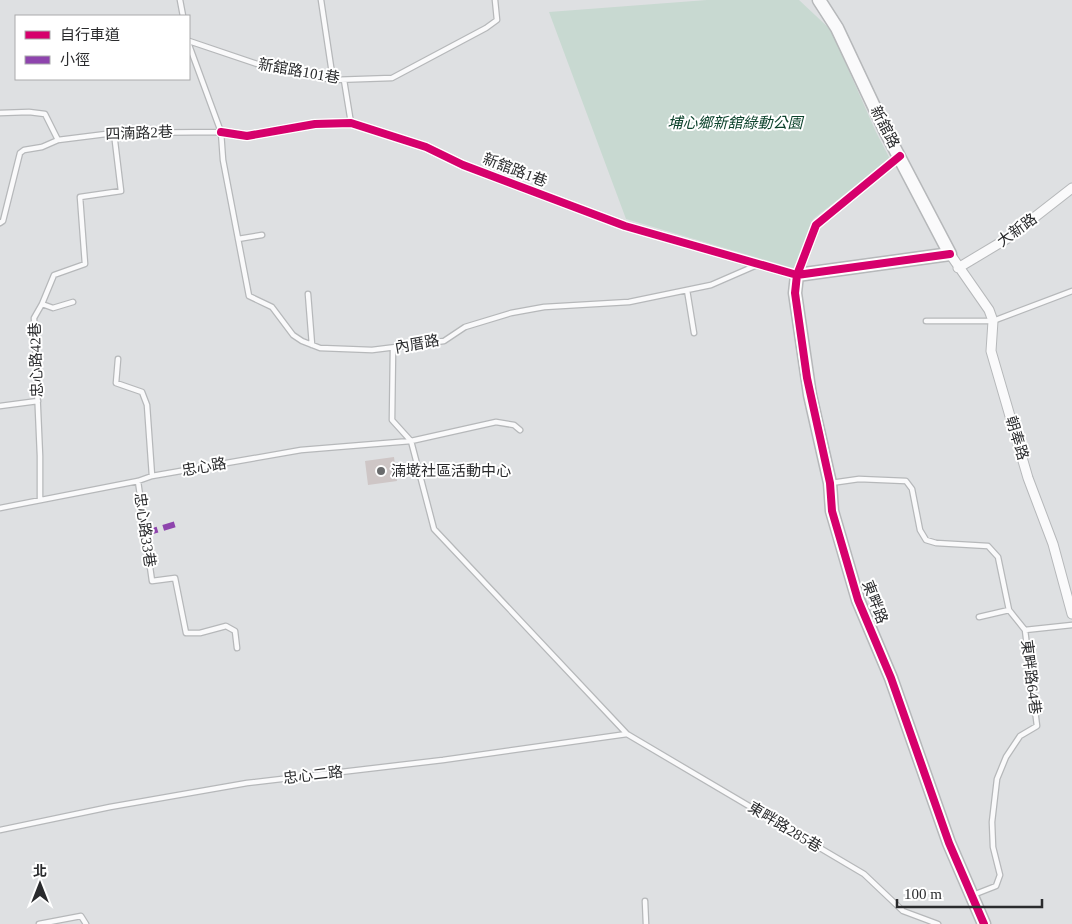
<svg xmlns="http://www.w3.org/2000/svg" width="1072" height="924" viewBox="0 0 1072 924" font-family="'Times New Roman','Noto Sans TC',serif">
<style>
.green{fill:#c8d9d1}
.building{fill:#cec6c6}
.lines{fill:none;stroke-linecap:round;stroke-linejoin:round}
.lane-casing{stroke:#b6b8ba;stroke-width:7}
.street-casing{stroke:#b6b8ba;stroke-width:11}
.secondary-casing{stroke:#b6b8ba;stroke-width:15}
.lane{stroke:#fafafb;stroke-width:4.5}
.street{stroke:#fafafb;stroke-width:9}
.secondary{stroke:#fafafb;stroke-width:12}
.quiet{stroke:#8e44ad;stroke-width:6;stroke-dasharray:12 6;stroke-linecap:butt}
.cycleway-casing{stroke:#fff;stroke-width:11}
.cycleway{stroke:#d6006c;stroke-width:8}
.poi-dot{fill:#696a6c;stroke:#fff;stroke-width:2}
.labels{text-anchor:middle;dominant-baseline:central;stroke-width:4;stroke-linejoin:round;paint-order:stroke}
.street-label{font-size:15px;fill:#2a2b2d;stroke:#fff}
.park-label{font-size:15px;font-style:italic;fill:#0b422b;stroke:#fff}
.poi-label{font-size:15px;fill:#2a2b2d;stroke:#fff;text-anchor:start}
</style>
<rect width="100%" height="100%" fill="#dee0e2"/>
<path class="green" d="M707,0H799L831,30L876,132L890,159L813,219L796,269L626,219L549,12Z"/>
<path class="building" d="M394,457L397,481L368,485L365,461Z"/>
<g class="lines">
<g class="lane-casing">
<path id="lane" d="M180,0L183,16
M321,0L333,80
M189,41L266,67L333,80L392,78L486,28L497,20L495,0
M189,45L221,132L223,160L249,296L272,307L293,335L302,341L320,348L372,350L444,341L465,327L511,313L544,307L629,302L711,285L757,265
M344,80L351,123
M0,113L29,112L45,114L58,140
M0,223L3,221L20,153L24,150L42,147L58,140L114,133L221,132
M238,239L262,235
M687,290L694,333
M308,294L312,345
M42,304L53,308L73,302
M926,321H993L1072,291
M393,349L392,420L411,441L434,529L627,734L864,874L903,911L938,924
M118,359L116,383L142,392L147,405L152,476
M0,406L38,401
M138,481L152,581L175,578L186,633H200L226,626L235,631L237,648
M831,483L859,479L906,481L912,489L920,530L926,540L936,543L988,546L998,557L1009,610L1025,630L1037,726L1020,736L1006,757L997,779L992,822L993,847L1000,875L996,886L973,895
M40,500V456L34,318L42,304L54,275L85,264L80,197L121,191L114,133
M0,508L138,481L152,476L301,450L411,441L496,422L514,425L520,430
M979,617L1009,610
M1025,630L1072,625
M0,830L110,807L247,783L443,760L627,734
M645,901L646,924
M39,924L81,916L86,924"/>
</g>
<g class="street-casing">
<path id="street" d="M221,132L247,136L315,124L351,123L426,147L463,165L625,226L797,275L816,225L900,156
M950,254L989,310L993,321L991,351L1028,478L1053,544L1072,614
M958,268L1008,238L1072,188"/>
</g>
<g class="secondary-casing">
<path id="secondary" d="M819,0L837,28L886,132L950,254L797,275L795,293L810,395L830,483L832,511L858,600L891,678L949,843L984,924"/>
</g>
<use href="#lane" class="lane"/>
<use href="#street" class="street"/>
<use href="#secondary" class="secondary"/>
<path class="quiet" d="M146,533L179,523"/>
<g class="cycleway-casing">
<path id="cycleway" d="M221,132L247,136L315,124L351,123L426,147L463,165L625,226L797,275L950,254
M900,156L816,225L797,275L795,293L807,378L830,483L832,511L858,600L891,678L949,843L984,924"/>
</g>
<use href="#cycleway" class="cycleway"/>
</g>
<circle class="poi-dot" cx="381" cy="471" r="5"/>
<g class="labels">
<g class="street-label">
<text transform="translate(299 71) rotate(10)">新舘路101巷</text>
<text transform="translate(885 127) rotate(63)">新舘路</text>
<text transform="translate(139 133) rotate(-2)">四湳路2巷</text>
<text transform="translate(515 170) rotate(21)">新舘路1巷</text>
<text transform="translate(1017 230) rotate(-36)">大新路</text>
<text transform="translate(417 344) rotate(-10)">內厝路</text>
<text transform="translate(36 360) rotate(-92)">忠心路42巷</text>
<text transform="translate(1017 438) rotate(73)">朝奉路</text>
<text transform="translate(204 467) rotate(-10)">忠心路</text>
<text transform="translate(145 530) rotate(82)">忠心路33巷</text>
<text transform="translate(875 602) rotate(69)">東畔路</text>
<text transform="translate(1031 677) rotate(83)">東畔路64巷</text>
<text transform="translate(313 775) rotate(-7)">忠心二路</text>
<text transform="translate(785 827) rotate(31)">東畔路285巷</text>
</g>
<g class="park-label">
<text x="735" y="123">埔心鄉新舘綠動公園</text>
</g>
<g class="poi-label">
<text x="391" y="471">湳墘社區活動中心</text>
</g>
</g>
<rect x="15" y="15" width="175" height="65" fill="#ffffff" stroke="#aaaaab"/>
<rect x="25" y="31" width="25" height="8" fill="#d6006c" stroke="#aaaaab"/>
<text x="60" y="40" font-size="15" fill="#2a2b2d">自行車道</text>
<rect x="25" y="56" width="25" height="8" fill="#8e44ad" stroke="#aaaaab"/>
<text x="60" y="65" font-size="15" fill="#2a2b2d">小徑</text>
<g transform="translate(40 884)" stroke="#ffffff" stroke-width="4" paint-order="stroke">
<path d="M0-4L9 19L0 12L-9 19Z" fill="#2a2b2d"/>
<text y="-8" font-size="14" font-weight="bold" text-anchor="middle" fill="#2a2b2d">北</text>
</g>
<path d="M897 899v8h145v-8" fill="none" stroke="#2a2b2d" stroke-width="2.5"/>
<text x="904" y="899" font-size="15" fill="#2a2b2d" stroke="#ffffff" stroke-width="4" paint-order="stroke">100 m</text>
</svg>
